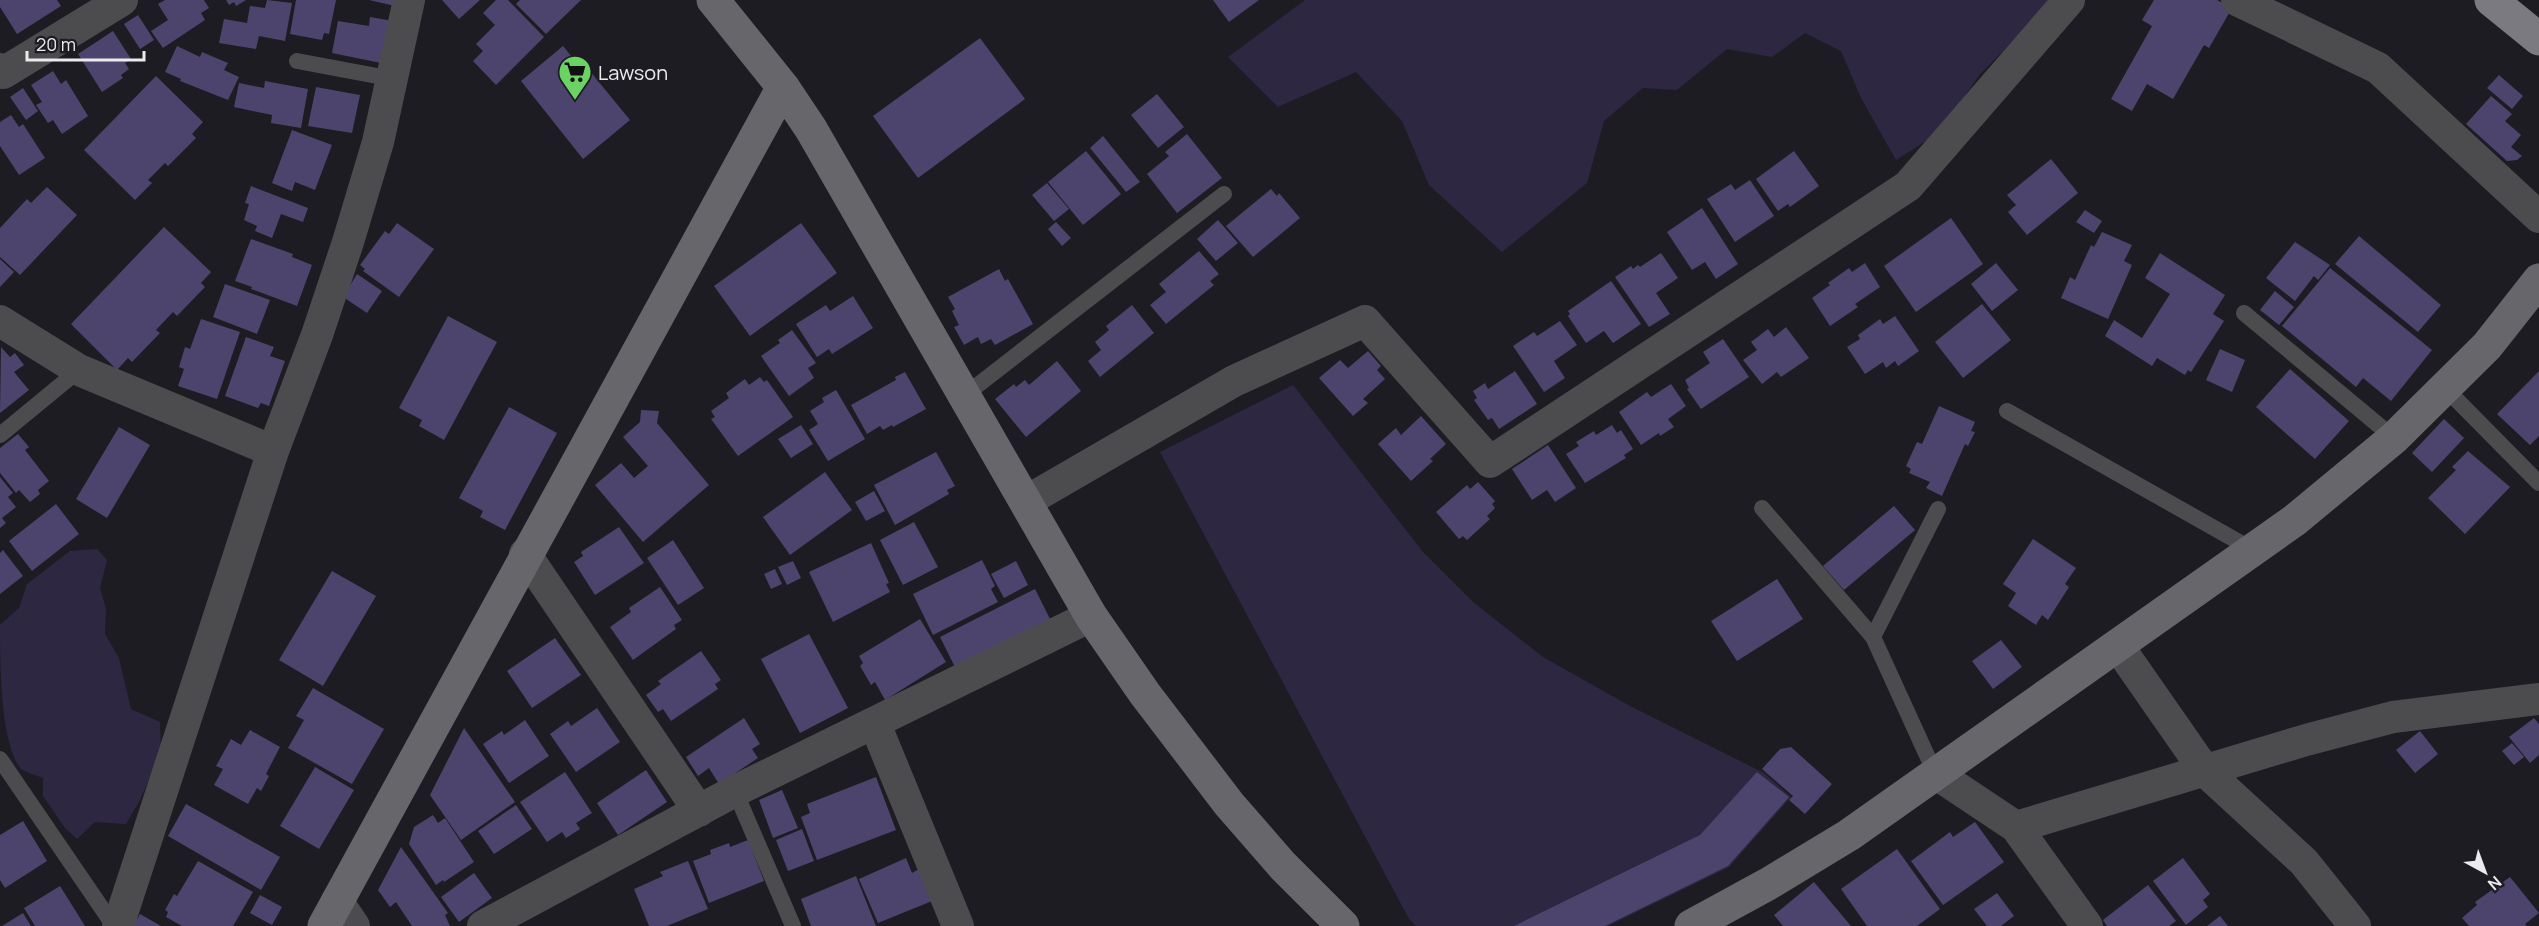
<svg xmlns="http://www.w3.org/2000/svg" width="2539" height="926" viewBox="0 0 2539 926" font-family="Manrope,sans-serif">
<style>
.green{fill:#2d2742}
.building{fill:#4c446c}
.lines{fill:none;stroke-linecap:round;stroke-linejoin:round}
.lane{stroke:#4c4c4f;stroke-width:16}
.street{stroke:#4c4c4f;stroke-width:32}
.secondary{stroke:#67666b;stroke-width:33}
.primary{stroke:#7b7a81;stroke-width:33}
.labels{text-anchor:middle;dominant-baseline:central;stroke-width:4.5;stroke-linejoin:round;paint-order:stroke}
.poi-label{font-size:20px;fill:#ebebef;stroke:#1d1c23;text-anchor:start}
</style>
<rect width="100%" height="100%" fill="#1d1c23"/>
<path class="green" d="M1305,0H2049L2026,28L1980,74L1940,132L1896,160L1861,98L1841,51L1805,33L1772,57L1727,49L1677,90L1643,88L1604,121L1587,183L1502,252L1429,185L1402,121L1356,72L1278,107L1228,57Z
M1293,385L1423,552L1473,602L1543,657L1630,706L1764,773L1791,797L1729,867L1608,926H1416L1409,919L1160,452Z
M97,549L107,560L100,588L106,609L105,634L119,658L131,709L160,722L161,753L140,800L126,824L95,822L77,839L65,828L43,796V778C36,775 27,773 21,769C0,744 0,662 0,625L19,608L27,584L70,551Z"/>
<path class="building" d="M0,0H57L61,6L17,34L0,7Z
M165,0H204L209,8L201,13L205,20L163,48L151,31L168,20L158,4Z
M226,0H246L236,6L234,2L229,5Z
M267,0L292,3L285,41L259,36L256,49L219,43L224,19L247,23L250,6L265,8Z
M296,0H336L329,34L324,33L322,40L290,34Z
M369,0H397L395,6Z
M442,0H480L459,19Z
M496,0H508L544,37L496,85L473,61L483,51L476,44L495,25L483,13Z
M520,0H581L546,34L516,4Z
M1213,0H1259L1229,22Z
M2154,0H2217L2232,8L2209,48L2204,45L2173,99L2147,84L2132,111L2111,99L2152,26L2142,20Z
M138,15L154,40L140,49L124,24Z
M370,17L393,21L381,63L332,53L338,21L369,26Z
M113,31L131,59L125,63L129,69L121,75L123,78L102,92L78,54Z
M980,38L1025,99L918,178L873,116Z
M177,46L200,57L202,52L228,63L224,70L239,77L228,100L180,81L181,79L165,72Z
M563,46L576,62L580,59L630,120L583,159L521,81Z
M53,71L61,84L66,80L88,116L62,134L53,120L48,123L36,105L42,102L31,85Z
M2499,75L2523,96L2512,109L2487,88Z
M156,76L203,122L192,134L196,138L168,166L165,163L148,180L152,183L135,200L84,150Z
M265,81L308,89L301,128L271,123L272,115L234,107L239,83L264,88Z
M316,87L360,95L352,133L308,126Z
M23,88L38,111L26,120L10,97Z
M1157,94L1184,127L1158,148L1131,115Z
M2491,96L2512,114L2505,121L2521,135L2511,147L2522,156L2517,160L2507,161L2466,124Z
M11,115L19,127L23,124L45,158L19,175L0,146V122Z
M292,130L332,145L315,190L295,182L292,191L272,183Z
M1187,134L1222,178L1177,213L1147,174L1169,156L1165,152Z
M1103,136L1140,182L1126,192L1090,148Z
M1086,151L1121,194L1083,225L1048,182Z
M1794,151L1819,186L1790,207L1788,204L1778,211L1756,179Z
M2051,159L2078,193L2027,235L2008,212L2016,205L2007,195Z
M1750,180L1774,216L1735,242L1707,199L1731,184L1735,190Z
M1047,183L1069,209L1054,221L1032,195Z
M251,186L308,208L303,222L281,214L272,238L255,231L257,226L244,220L249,204L245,203Z
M47,187L77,215L20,275L0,257V228L27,199L31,203Z
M1271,189L1277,196L1279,193L1300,218L1253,257L1226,226Z
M1702,208L1738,264L1716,279L1705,262L1692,270L1667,232Z
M2085,210L2102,221L2094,233L2076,222Z
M1951,218L1983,264L1916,312L1884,266Z
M1218,220L1238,243L1216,261L1197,239Z
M1056,222L1071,238L1062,246L1048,229Z
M397,223L434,249L399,297L363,271L365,269L360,265L385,231L389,234Z
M801,223L837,273L750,336L714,286Z
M164,227L211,272L201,283L205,287L177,316L173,312L156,330L160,333L132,362L128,358L117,370L71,324Z
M2102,232L2132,245L2124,261L2132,265L2108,319L2061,298L2070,277L2075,280L2091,245L2094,247Z
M2359,236L2441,305L2418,332L2335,264Z
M251,239L293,254L292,257L312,265L297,306L251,289L252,287L235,281Z
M2295,242L2330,265L2318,280L2314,276L2295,301L2266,278Z
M1199,251L1219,274L1210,281L1214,285L1166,324L1150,305L1166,292L1159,284Z
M1661,253L1678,278L1656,293L1670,314L1649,327L1615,277L1631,266L1633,269L1638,265L1640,267Z
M2160,253L2225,295L2213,314L2224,321L2191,372L2188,370L2185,375L2157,358L2152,366L2105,336L2114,320L2142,338L2170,294L2145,278Z
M0,259L14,272L0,287Z
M1865,263L1880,287L1855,304L1858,307L1830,326L1812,298L1830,285L1828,283L1849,268L1852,272Z
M1996,263L2018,290L1992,311L1971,284Z
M2330,268L2432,350L2391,401L2363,378L2356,387L2282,326Z
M999,269L1005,281L1008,279L1033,324L995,345L991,339L981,344L978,337L964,345L954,327L959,325L952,311L955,309L948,297Z
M357,274L382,291L367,313L343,297Z
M1611,281L1641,324L1613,343L1604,331L1586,343L1568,316L1570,314L1568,311Z
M225,284L270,300L257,334L213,317Z
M2275,291L2294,307L2279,325L2260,310Z
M853,296L873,328L832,354L829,349L817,357L796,324L826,305L830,311Z
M1982,304L2011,340L1963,378L1935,342Z
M1132,305L1154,333L1100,377L1088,361L1101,350L1095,342L1109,330L1106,326Z
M448,316L497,342L444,440L419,426L422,420L399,408Z
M1895,316L1919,351L1898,366L1895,361L1886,368L1883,362L1865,374L1847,347L1860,339L1858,335L1880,319L1883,324Z
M201,319L240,332L217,399L178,386L184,369L179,367L185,347L190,349Z
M1560,321L1577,345L1554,361L1565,378L1544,392L1513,346L1534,332L1537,336Z
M1786,327L1809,358L1781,377L1777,372L1762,384L1743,360L1757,350L1751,342L1768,329L1774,337Z
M792,330L816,363L808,368L814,378L789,396L761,356L780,343L778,340Z
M246,337L274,347L270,356L285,361L269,406L261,403L258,408L225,396Z
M1723,339L1749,377L1701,409L1687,389L1689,388L1685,380L1710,363L1703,352Z
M1,347L10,357L15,353L24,365L14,372L29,390L0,413Z
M2220,349L2245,360L2232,392L2206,380Z
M1368,351L1381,366L1377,370L1385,379L1363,399L1368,403L1353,416L1319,378L1340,360L1348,368Z
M1057,361L1081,391L1026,437L995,399L1014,384L1016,387L1025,380L1029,385Z
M2290,369L2349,421L2315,459L2256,407Z
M1515,371L1537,404L1499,429L1492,418L1488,420L1474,400L1477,398L1473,391L1485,383L1488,389Z
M2539,371V436L2530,445L2497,414Z
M905,372L926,409L893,427L892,425L883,430L880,426L867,434L851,405L896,380L895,377Z
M760,377L764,382L767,380L793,417L738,456L711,419L715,417L711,411L729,398L726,393L745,379L749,385Z
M1671,384L1686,406L1668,419L1674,427L1660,436L1659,433L1641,445L1619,412L1647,392L1651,397Z
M836,390L865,439L828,461L809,430L818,424L810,411L824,402L822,398Z
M1939,406L1975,422L1971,431L1975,432L1968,446L1965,444L1942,496L1926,488L1930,482L1909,473L1911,469L1906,466L1917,442L1922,444Z
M509,407L557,433L505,530L480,517L483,511L459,498Z
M641,410L659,411L657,423L709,485L643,542L595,485L621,463L634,478L648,466L623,437L640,422Z
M1421,416L1446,444L1430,459L1433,461L1411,481L1378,444L1396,428L1401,435Z
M2444,419L2464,438L2432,472L2412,453Z
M801,425L813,444L791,458L778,439Z
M1612,425L1617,433L1621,430L1633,449L1624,455L1626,458L1585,483L1566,454L1579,446L1576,442L1594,431L1596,435Z
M119,427L150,445L107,518L76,499Z
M18,434L29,447L25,450L49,481L38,490L40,494L30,502L19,490L16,493L0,473V448Z
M1548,445L1576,488L1555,502L1547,490L1532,500L1512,469Z
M2468,451L2510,487L2465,534L2428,498L2456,470L2452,467Z
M936,452L955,486L947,490L949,494L895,525L874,485Z
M825,472L852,510L790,555L763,517Z
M0,477L13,493L8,497L16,507L2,518L6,523L0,528Z
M1478,482L1495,501L1492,504L1495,508L1487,516L1490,519L1467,540L1463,536L1459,539L1436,512L1467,485L1470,489Z
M874,491L885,511L866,521L855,502Z
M56,504L79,534L32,571L9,541Z
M1894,506L1915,530L1844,590L1823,566Z
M914,522L938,567L903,585L880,540Z
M619,527L644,563L595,595L574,562L583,556L581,552Z
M2033,539L2076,568L2065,584L2069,587L2048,620L2042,615L2036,625L2008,606L2016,593L2003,584Z
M673,540L704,588L678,605L647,558Z
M871,543L889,583L886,584L890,592L833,622L809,572Z
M3,550L23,576L0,594V553Z
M982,560L995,586L991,589L998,602L933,635L913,594Z
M793,561L801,578L787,585L778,567Z
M1016,561L1028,585L1004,598L991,574Z
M775,569L782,584L771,589L764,574Z
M332,571L376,596L323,686L279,660Z
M1777,579L1803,619L1737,661L1711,621Z
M660,587L682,620L674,625L676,629L633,660L610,627L631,612L629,608Z
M1035,589L1050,619L955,667L940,637Z
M920,619L946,662L885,700L875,682L871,685L860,666L863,663L859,656Z
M809,634L848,708L800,733L761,659Z
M555,638L581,675L532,708L507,671Z
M2001,640L2022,667L1993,689L1972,661Z
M701,651L721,680L715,684L718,689L671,721L663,709L658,712L646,695L661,684L658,681Z
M313,688L384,729L352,784L288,748L304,720L296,716Z
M597,708L620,742L576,772L550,734L568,721L571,726Z
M744,718L760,744L752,749L758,758L719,784L709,768L698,776L686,757Z
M2534,718L2539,724V755L2530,763L2509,737Z
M525,720L549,756L509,783L483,744L502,731L504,735Z
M464,728L515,802L461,840L430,795Z
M250,730L280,747L266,774L269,776L261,791L257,788L248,804L214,785L223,769L216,766L231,739L241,745Z
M2420,731L2438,754L2415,773L2396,750Z
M2512,743L2524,757L2514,765L2502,751Z
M1791,747L1832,784L1805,814L1789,800L1793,796L1762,769L1780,749Z
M315,767L354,790L319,849L280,826Z
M646,770L667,802L618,835L597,803Z
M565,772L592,813L576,823L580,829L566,838L562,832L547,842L520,802Z
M1757,772L1789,797L1728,866L1605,926H1514L1700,835Z
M876,777L896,830L817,860L801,817L810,813L807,804Z
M782,790L798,828L773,838L759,800Z
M186,804L280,857L261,890L168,836Z
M516,805L532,829L494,854L478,831Z
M433,815L438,823L445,818L474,862L444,882L443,880L436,885L409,844L414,827Z
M23,821L47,861L5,888L0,880V835Z
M1975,822L2004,862L1943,905L1911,861L1950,832L1953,837Z
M802,829L814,861L788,871L776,840Z
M748,840L764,881L709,903L693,861L711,854L710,850L729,843L730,847Z
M401,847L448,913L445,915L450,926H412L396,902L390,907L378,890Z
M1897,849L1940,909L1917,926H1867L1841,889Z
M906,858L912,873L919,869L932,901L878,923L859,879Z
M2183,858L2210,894L2203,900L2208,907L2186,925L2153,881Z
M198,861L253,892L233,926H182L166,917L168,912L165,910L174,894L177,896Z
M688,861L708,909L667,926H649L634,889L663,876L660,872Z
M474,873L492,898L459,922L441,897Z
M856,876L876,926H811L801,899Z
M2510,877L2539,913L2525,924L2527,926H2469L2462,918L2477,905L2475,902Z
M1814,882L1851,926H1783L1774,915Z
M2148,885L2176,921L2169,926H2107L2103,920Z
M60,886L85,926H35L24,908Z
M1997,893L2014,916L2001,926H1987L1974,909Z
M260,895L282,907L272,925L250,913Z
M23,913L31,926H2Z
M140,914L161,926H133Z
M2220,916L2228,926H2207Z"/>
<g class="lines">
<path class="lane" d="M297,61L393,79
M2244,313L2394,438
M2445,388L2539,483
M965,395L1224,194
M2007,411L2253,550
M0,435L79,370
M1762,508L1873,637L1935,773
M1873,637L1938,509
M0,759L114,926
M735,791L793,926"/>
<path class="street" d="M2237,0L2378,68L2539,217
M0,69L3,73L122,0
M0,321L79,370L273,451
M1025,502L1234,381L1365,321L1490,462L1908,186L2069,0
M525,554L699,811
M2118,646L2205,771L2304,862L2355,926
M875,724L958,926
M1935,773L2016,827L2306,740L2393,717L2539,699
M2016,827L2087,926
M337,901L354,926
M118,926L273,451L317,335L348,242L378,142L409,0
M483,926L735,791L1091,616"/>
<path class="secondary" d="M713,0L783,87L811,129L1091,616L1145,694L1229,804L1283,866L1343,926
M324,926L783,87
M1691,926L1768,884L1849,835L2295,520L2394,438L2487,346L2539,280"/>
<path class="primary" d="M2491,0L2539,39"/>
</g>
<defs>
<g id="supermarket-pin" transform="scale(1.725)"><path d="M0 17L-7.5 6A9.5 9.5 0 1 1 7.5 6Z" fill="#6ad363" stroke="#1d1c23"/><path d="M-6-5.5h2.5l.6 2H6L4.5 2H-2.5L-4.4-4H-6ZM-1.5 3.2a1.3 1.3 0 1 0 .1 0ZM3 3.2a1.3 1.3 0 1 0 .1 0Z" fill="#111"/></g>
</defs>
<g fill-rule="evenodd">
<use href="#supermarket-pin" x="575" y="72"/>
</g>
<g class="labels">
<g class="poi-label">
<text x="598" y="72">Lawson</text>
</g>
</g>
<g transform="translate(2485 872) rotate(139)" stroke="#1d1c23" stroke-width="4.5" paint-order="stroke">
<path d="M0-4.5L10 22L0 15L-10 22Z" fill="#ebebef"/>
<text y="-9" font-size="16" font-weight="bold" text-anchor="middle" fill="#ebebef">N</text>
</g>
<path d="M27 51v9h117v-9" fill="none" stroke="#ebebef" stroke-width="3"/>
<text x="36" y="51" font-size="18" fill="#ebebef" stroke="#1d1c23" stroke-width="4.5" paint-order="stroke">20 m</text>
</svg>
